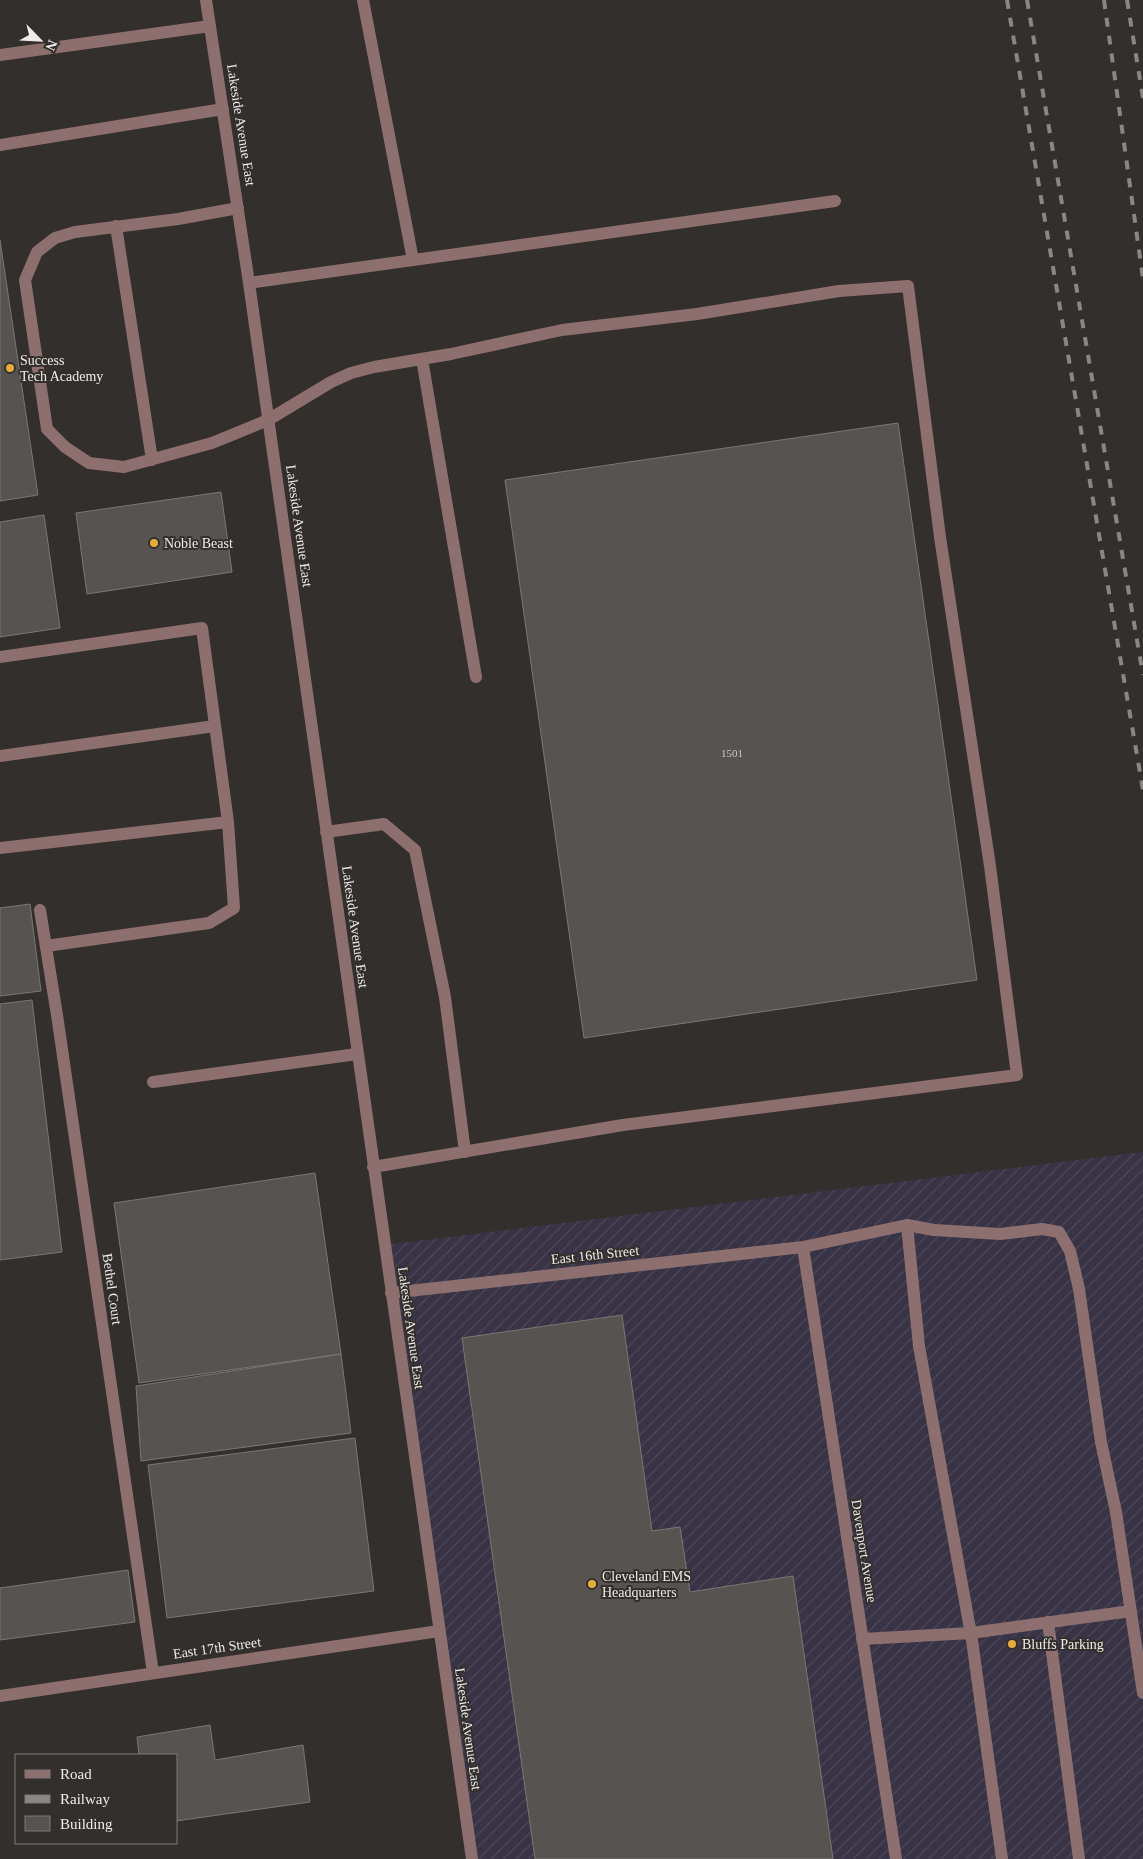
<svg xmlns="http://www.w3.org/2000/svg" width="1143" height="1859" viewBox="0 0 1143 1859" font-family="'Times New Roman',serif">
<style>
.industrial{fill:url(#industrial-furrows)}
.building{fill:#575350;stroke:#7b7773}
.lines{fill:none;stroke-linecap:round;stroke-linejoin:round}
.minor{stroke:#8e6f6f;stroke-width:12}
.rail{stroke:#8a8684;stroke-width:4;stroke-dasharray:9 9;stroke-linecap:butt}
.poi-dot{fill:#e7ac37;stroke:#332f2c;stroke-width:2}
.labels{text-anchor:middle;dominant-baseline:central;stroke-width:4;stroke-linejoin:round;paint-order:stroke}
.number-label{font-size:11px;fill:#c8c5c4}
.street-label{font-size:14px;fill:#eeebea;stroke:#332f2c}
.poi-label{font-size:14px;fill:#eeebea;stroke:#332f2c;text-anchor:start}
</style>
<defs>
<pattern id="industrial-furrows" width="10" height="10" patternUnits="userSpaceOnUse" patternTransform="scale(1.25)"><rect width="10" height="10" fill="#393445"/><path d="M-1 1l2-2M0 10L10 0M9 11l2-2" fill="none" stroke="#4c4857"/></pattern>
</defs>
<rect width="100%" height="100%" fill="#332f2c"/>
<path class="industrial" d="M1143,1152V1859H472L384,1245Z"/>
<path class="building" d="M0,240L38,495L0,501Z
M898,423L977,980L584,1038L505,480Z
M221,492L232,572L87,594L76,513Z
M44,515L60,628L0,637V522Z
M30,904L41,991L0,996V908Z
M32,1000L62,1252L0,1260V1004Z
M315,1173L341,1354L139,1383L114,1203Z
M622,1315L652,1531L680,1527L690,1592L793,1576L833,1859H535L462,1338Z
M341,1354L351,1433L141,1461L136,1386Z
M355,1438L374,1591L167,1618L148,1465Z
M128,1570L135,1622L0,1640V1588Z
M210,1725L215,1760L303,1745L310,1802L176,1821V1755H139L137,1737Z"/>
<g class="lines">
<path class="minor" d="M206,0L249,283L472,1859
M363,0L413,260
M0,55L210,26
M0,145L223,109
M238,208L178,219L75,232L55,238L37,252L25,280L47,429L65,447L89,463L124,467L212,443L268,420L331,382L351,373L374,367L451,354L562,330L697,314L839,291L908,286L940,537L990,866L1017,1075L623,1125L373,1167
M116,226L152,460
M249,283L835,201
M422,359L476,677
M0,657L202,628L228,822L0,848
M0,756L215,726
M326,832L384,824L415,850L445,997L465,1152
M40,910L57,1015L153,1673
M46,946L209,923L234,908L228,822
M153,1082L357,1054
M907,1225L919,1346L972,1640L1002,1859
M803,1247L896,1859
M391,1293L803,1247L907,1225L934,1230L1000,1234L1042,1229L1059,1232L1070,1251L1079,1289L1101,1442L1116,1512L1143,1693
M1048,1622L1079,1859
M862,1639L971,1633L1131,1611
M0,1696L439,1631"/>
<path class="rail" d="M1007,0L1143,790
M1027,0L1143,675
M1104,0L1143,279
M1127,0L1143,98"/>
</g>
<g class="poi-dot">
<circle cx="10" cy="368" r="5"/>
<circle cx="154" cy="543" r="5"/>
<circle cx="592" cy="1584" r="5"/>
<circle cx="1012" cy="1644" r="5"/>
</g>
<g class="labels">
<g class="number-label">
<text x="732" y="753">1501</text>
</g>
<g class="street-label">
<text transform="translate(241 125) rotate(81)">Lakeside Avenue East</text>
<text transform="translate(299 526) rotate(82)">Lakeside Avenue East</text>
<text transform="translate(355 927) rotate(82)">Lakeside Avenue East</text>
<text transform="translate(595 1255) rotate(-6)">East 16th Street</text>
<text transform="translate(112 1289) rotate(82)">Bethel Court</text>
<text transform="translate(411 1328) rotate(82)">Lakeside Avenue East</text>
<text transform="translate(864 1551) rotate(81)">Davenport Avenue</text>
<text transform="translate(217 1648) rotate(-8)">East 17th Street</text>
<text transform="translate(468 1729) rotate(82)">Lakeside Avenue East</text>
</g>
<g class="poi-label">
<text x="20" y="360">Success<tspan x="20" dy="16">Tech Academy</tspan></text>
<text x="164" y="543">Noble Beast</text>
<text x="602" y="1576">Cleveland EMS<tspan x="602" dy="16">Headquarters</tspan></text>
<text x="1022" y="1644">Bluffs Parking</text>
</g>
</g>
<rect x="15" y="1754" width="162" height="90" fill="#332f2c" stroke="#7e7a78"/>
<rect x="25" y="1770" width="25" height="8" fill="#8e6f6f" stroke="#7e7a78"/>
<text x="60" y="1779" font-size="15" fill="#eeebea">Road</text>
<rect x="25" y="1795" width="25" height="8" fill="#8a8684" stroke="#7e7a78"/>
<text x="60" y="1804" font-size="15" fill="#eeebea">Railway</text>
<rect x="25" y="1816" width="25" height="15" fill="#575350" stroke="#7e7a78"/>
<text x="60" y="1829" font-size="15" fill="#eeebea">Building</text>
<g transform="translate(40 40) rotate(114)" stroke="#332f2c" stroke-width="4" paint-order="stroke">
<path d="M0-4L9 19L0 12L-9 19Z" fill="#eeebea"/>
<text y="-8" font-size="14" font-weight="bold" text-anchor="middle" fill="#eeebea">N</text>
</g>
</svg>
